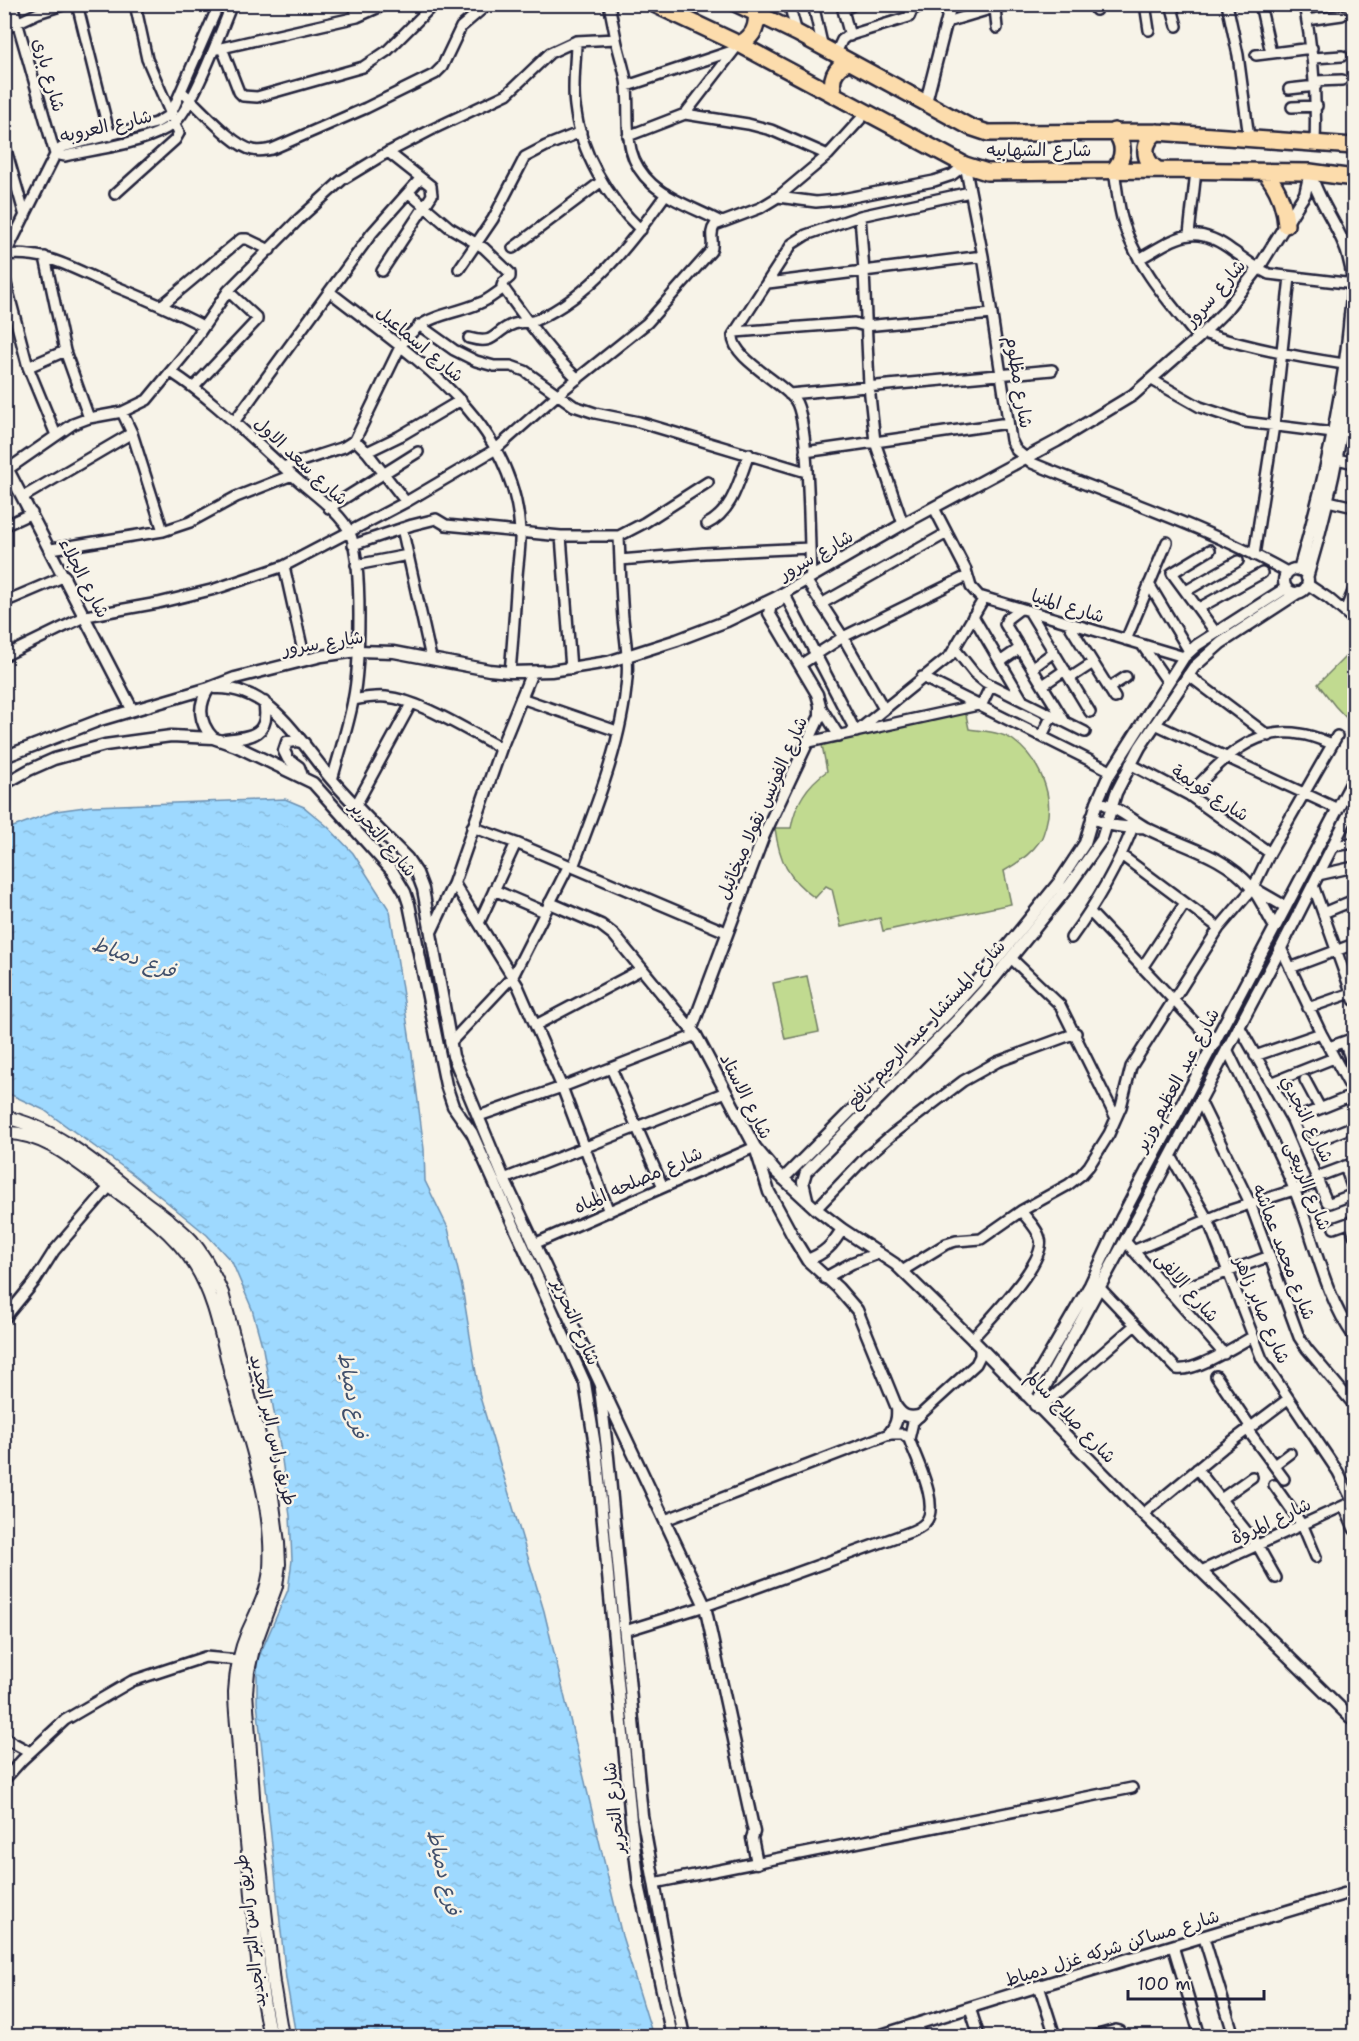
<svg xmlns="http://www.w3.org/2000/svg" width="1359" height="2041" viewBox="0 0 1359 2041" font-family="'Shantell Sans','Playpen Sans Arabic',sans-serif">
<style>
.grass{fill:#c1da90;stroke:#727e66;stroke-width:1.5}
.water{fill:url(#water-ripples);stroke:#6c90b1;stroke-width:1.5}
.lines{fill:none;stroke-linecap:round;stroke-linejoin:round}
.minor-casing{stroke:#22223b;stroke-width:14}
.tertiary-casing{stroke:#22223b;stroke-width:15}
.secondary-casing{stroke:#22223b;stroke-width:16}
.trunk-casing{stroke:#22223b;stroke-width:20}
.minor{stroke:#f7f3e8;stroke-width:9}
.tertiary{stroke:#f7f3e8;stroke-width:10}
.secondary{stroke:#f7f3e8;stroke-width:12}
.trunk{stroke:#fcdcac;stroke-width:15}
.labels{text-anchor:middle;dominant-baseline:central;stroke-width:5;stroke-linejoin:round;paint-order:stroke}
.street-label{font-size:18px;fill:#22223b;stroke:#f7f3e8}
.water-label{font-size:20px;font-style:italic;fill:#41506c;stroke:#f7f3e8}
</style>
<defs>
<pattern id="water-ripples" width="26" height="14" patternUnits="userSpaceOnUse" patternTransform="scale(1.5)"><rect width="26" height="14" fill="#9ed9ff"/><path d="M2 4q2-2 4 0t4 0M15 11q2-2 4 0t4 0" fill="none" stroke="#88badb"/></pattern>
</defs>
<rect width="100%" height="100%" fill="#f7f3e8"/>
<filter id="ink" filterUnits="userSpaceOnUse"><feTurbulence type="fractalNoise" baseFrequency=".0167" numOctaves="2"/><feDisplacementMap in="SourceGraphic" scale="12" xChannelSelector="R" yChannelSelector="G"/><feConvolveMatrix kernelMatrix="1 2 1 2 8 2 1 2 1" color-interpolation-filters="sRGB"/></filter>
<g filter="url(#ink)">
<path class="grass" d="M1354,648V726L1335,706L1318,684Z
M965,710L969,729C983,731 1001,732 1013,740C1039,759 1055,795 1046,825C1044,831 1043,838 1039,842C1030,855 1018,863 1004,871L1011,904L883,931L880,918L841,927L832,889L826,886L815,898C788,879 779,860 775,828H791C795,804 807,785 827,771L822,745Z
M807,976L819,1032L785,1039L773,983Z"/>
<path class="water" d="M285,799L304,807L327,826L353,853L390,911L412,1054L424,1149L425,1181L448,1228L462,1287L480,1397L544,1611L622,1936L653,2036H296L286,1979L257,1702V1661L288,1590L292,1560L290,1516L280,1446L263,1349L252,1309L232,1262L207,1235L134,1175L44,1110L5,1092V830L56,811L92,806Z"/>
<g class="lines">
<g class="minor-casing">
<path id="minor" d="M12,4L55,154
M77,4L110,136
M354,4L357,17
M789,4L797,33
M813,4L823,48
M1095,4L1096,10
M1145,4L1149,30
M1171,4L1177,26
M1227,4L1238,55L1249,138
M1260,4L1271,53
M1304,4C1313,51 1317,94 1315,142
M995,8L997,28
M1307,20L1342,15
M947,22L1007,4
M4,29L38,13L66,4
M850,36L843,10L854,4
M616,39C619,55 626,72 627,88C630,125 621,156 652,184C671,201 699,210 721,222
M576,41C576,62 572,85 575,106C580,152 608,199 641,230
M222,48L239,92L243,96L257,97L363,67L387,51L434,4
M217,49L357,17L386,4
M835,55L842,40L847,36L909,17L912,10L923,4
M1256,55L1312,48
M1314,58L1342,56
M1316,81L1342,80
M627,86L732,51
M1289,89L1316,86
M182,92C199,106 232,146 253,150C260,152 265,150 272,149L366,108L435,74L442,67L461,27L488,4
M1292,107L1317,106
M685,114L748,124L771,130L828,155
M628,136L685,114L739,44
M4,143L25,216
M55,154L65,156C97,148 148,144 174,123C193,108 221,30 232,4
M1114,170C1117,188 1118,207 1124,225C1138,268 1170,303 1198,338
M409,193L449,227L484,248L510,273V277L503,283L502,286C526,319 548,351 578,379
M115,194L175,140L179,133L147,59L135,4
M778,197L816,202L837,200L934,181L952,175L965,165L983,256L1011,440L1016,450L1032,463C1117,498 1207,527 1287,572
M860,216L864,271L869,386L875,442L903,524
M1189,234L1196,171
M513,248L602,181
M5,255C44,251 68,266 102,281C137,295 170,309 203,326
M4,257L57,151L63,147L156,123L171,114L219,4
M45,257L65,351L89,418
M1139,259C1177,238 1193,221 1233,251C1245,259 1255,268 1269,274L1354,284
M459,269L493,219L525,157L546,146L581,132
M382,271L432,195L431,186L388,152
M4,276L28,367L56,435
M768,283L983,256
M330,292C410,355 513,417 520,530C521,545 518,561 517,576C515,608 513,640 510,672
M162,305L241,239H247L270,250
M419,325L454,350L476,361L494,366H511L525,371L574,406L595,413L639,422L806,472
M735,332L854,323L865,326L992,314
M1203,333C1250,348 1296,357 1344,364
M469,338C497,346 493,331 514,324C521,322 528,323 536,320C591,296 632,242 666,194
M28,367L65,351
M171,372C216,401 252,440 292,475C309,491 341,512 350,533C363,563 360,667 353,701C348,727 339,754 332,780
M1152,380L1200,407L1245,422L1333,433
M194,387L257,320V318L228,291
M789,394L1052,370
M122,412L132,433L163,531
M234,422L372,233L420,179
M355,440L367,452L406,502
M367,452L400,436L461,400
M805,452L1008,423
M1337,459L1354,463
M283,467L344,447L355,440L400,347C424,312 445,318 480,303C489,300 496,293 504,288
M4,472L73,424L89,418L122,412L147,400L185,354L228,291L299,219L342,180L383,155L433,129L507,94L550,53L576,41L616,39L609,4
M23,497L132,433
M1328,501L1354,507
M329,508L418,452
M934,508L966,570L971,587L979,596L1184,657
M707,524C733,511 739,480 749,454
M4,526L32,513
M402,528L431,658
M561,536L571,669
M353,545L412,525L436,519L446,525L561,536H619L644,523L708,482
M51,549L163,531L190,522L236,497L292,475
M1210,550L1172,573L1216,633
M1254,555L1274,425L1290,277
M620,560L704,553L810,548
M356,565L408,555
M284,566L305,660
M811,577C809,545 810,421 795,400C782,382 731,358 733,335L792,244L806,235L860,216L970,192
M806,580L843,637L884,709
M1149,584L1189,651
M1307,584L1328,598L1354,620
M1186,591L1238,561
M786,597L856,732L950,656L984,598
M4,602L65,576
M821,604L947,533
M1199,608L1262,573
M1020,609L1007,619L1005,624L1065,722
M1029,611L1090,712
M1345,611L1354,589
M973,616L1023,701
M1068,623L1115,698
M1126,640L1167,542
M1142,645L1167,681
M955,649L974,673L985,682L1085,732
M4,656L86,616L158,603L215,589L284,566L406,502L496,449L557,395L647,323L711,251C715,242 708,234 715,225L760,208L778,197L828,155L867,112
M1000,662L1020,648
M800,665L843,637L967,576
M1032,668L1054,652
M1188,675L1269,736
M922,677L1111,771
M1070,678L1093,663
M1043,685L1065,670
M1109,688L1126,677
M521,698L617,731
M353,700C364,698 375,696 386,697C421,700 469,732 501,748
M820,706L839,736
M981,706L991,685
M1155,724L1338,809
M1042,736L1052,715
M809,742L978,705
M1130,764L1189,795L1270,853
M1189,795C1218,764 1252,725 1300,734C1311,735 1322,740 1332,744
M356,805L411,704
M472,827L516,843L726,932
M1333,846L1354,843
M1121,855L1219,928
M573,867C596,806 622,743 627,678C629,658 625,638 623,618C621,591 620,563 619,536
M1318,875L1354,867
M454,883L518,986L562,1087L609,1212
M1313,885L1354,1000
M494,890L545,912
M1090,912L1215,1044
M1323,913L1354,900
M479,923L516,843
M1071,938C1096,904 1117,867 1133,827
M1281,948L1321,1033L1354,1094
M1011,958L1060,1005L1116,1118
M1142,968L1185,903
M1290,968L1354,944
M1308,1008L1354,992
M536,1025L642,969
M1239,1026L1292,1120L1327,1202L1330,1203L1354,1194
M1344,1042L1354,1068
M450,1043L513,976L569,865
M1329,1047L1354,1038
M1227,1049C1249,1096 1275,1142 1294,1189C1314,1237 1324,1295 1354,1337
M1255,1056L1321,1033
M611,1068L663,1187
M1305,1080L1320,1108
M1271,1083L1334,1058
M1200,1101L1250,1203L1299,1337L1307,1349L1354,1405
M479,1116L562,1087L696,1035
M1292,1120L1354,1095
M1304,1146L1354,1126
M1171,1156L1208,1220L1262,1359L1338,1472L1353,1502
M1345,1166L1354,1193
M1317,1177L1354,1163
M504,1179L726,1092
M816,1209L865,1158L893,1134L963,1081L997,1062L1076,1033
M1350,1222L1354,1235
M1334,1228L1354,1221
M1125,1241L1224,1354
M534,1244L755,1147
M1133,1251L1228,1211L1319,1182
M902,1271L946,1244L956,1241L981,1239L1021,1211L1068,1185L1081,1175L1089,1166L1109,1134L1121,1107L1131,1067L1219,928L1253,888L1270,853L1337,736
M1100,1288L1177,1369C1195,1372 1236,1346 1252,1337
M1170,1293L1270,1256
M4,1319L35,1281L54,1251L110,1186
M972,1339C987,1322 1047,1261 1040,1239C1038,1229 1027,1219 1021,1211
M1216,1376L1250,1426
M1039,1409L1135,1325
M1247,1429L1284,1479
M1274,1465L1290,1453
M1197,1469L1258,1546L1276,1578
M1274,1485L1303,1526L1316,1557
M1221,1499L1252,1477
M1344,1506L1354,1529
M1143,1514L1223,1448L1288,1399
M665,1520L889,1434H903L909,1439
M1201,1571L1354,1501
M625,1631L705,1606L899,1536C907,1533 919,1530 925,1523C941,1506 916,1459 909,1439L913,1422L919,1416L976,1364L980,1356V1347
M4,1738L30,1752
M4,1780L22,1760L65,1720L132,1681L205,1657L239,1660
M654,1883L1132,1788
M1204,1938L1234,2036
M1173,1946L1200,2036
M1039,1986L1055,2036
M970,2008L979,2036
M917,2024L921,2036
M1094,2036L1116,2030L1120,2031L1122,2036"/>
</g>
<g class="tertiary-casing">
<path id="tertiary" d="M926,102L951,4
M4,462L132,709
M1284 581a12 12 0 1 1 24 0a12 12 0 1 1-24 0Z
M1299,570C1322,490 1341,410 1349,327C1350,308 1355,287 1351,268C1345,233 1321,208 1311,175
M1307,578C1330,502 1345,425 1354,347
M209,688C197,706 199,723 213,738
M215,688C272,685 301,745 333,781C357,808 382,833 407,858L417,873L423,889L453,1056L504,1179L705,1606L754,1832L752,1838L757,1863
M225,740C252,737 271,735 264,702
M4,757L100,720L209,688L235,678L322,656L357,651L394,652L489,670L510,672L551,671L608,662L677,640L727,621L775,598L903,524L1057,441L1133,395L1198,338L1225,311L1258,269L1299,203L1305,194L1310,172
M302,776L299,767L288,759L284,751L287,742L297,741L304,743
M4,784L29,770L54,759L105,745L171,736L213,738L236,746L313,783L393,872L405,892L409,904L446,1085L453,1106L472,1133L585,1383L597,1458L631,1820L639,1885L672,2036
M1105,804C1121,810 1132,820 1146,828C1181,846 1225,855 1251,887C1261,898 1267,915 1275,927
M1092,817C1109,827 1125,828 1144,827
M1253,888L1286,907
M550,903L601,925L614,935L696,1035L755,1147L769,1192L796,1242L807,1260L838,1288L857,1310L897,1408C903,1416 908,1418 919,1416
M431,932L454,883L501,748L532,672
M692,1028L764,835L820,716V705L817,694L769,613L771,606L779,601
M755,1147L776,1172L816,1209L842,1229L895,1264L972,1339L1143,1514L1354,1721
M783,1179L948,1013L996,960L1060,881L1085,843L1097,802L1108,777L1184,657L1197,645L1286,588
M807,1199L803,1182L806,1172L956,1021L993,980L1069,886L1102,839L1116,793L1140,747L1194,667L1221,643L1299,592
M807,1260C824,1254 833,1245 842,1229
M825,1278L852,1263L879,1253
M600,1389L608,1457L642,1815L670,1971L684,2036
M1026,1395L1090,1285L1122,1217L1354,778
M1035,1405L1143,1208L1281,948L1354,804
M889,1434C896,1425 898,1419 897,1408
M878,2036L1039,1986L1354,1891"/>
</g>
<g class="secondary-casing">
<path id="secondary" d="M4,1117C56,1127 101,1168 142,1200C159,1213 177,1225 192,1241C205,1257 214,1274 222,1293L264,1454L271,1489L278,1543L279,1564L276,1586L253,1649L248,1671L246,1692L254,1811L273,1983L282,2036
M4,1133C41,1131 76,1161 104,1182C136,1205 174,1231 195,1265C216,1298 222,1340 232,1377C249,1439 274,1504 270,1569C268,1592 257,1612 248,1632C240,1651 236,1672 235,1692C235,1711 238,1730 239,1749C242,1787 245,1825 249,1862C255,1920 257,1980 270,2036"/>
</g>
<g class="trunk-casing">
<path id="trunk" d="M654,4L739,44L965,165L987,172L1158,170L1310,172L1354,178
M737,4L797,33L970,127L988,133L1157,132L1354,146
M739,44C752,38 758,28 756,13
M834,94C830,79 834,68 848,62
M1114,131C1125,143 1125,157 1114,170
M1157,132C1142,143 1142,160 1158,170
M1265,172C1278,188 1285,204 1286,225"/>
</g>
<use href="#minor" class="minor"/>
<use href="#tertiary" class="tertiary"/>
<use href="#secondary" class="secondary"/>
<use href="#trunk" class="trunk"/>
</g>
</g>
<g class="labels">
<g class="street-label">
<text transform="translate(49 75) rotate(74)">شارع بارى</text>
<text transform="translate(106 126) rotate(-13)">شارع العروبه</text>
<text x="1039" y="150">شارع الشهابيه</text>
<text transform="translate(1215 293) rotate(-49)">شارع سرور</text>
<text transform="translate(420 344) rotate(40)">شارع اسماعيل</text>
<text transform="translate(1019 382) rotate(81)">شارع مظلوم</text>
<text transform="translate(301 461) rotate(43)">شارع سعد الاول</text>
<text transform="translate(816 555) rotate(-30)">شارع سرور</text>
<text transform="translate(84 578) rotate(62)">شارع الجلاء</text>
<text transform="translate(1068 606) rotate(17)">شارع المنيا</text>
<text transform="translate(323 643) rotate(-9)">شارع سرور</text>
<text transform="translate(1210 793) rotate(33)">شارع قويمة</text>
<text transform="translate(762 808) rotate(-66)">شارع الفونس نقولا ميخائيل</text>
<text transform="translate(383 839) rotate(50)">شارع التحرير</text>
<text transform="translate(926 1024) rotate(-47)">شارع المستشار عبد الرحيم نافع</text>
<text transform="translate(1177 1080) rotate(-62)">شارع عبد العظيم وزير</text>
<text transform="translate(746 1096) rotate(63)">شارع الاستاد</text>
<text transform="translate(1307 1119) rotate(63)">شارع النجدي</text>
<text transform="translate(638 1180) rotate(-24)">شارع مصلحه المياه</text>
<text transform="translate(1308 1186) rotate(68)">شارع الربيعى</text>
<text transform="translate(1284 1252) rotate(69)">شارع محمد عماشه</text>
<text transform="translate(1187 1287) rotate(49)">شارع الالفى</text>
<text transform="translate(1262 1310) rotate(67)">شارع صابر زاهر</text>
<text transform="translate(576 1322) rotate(66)">شارع التحرير</text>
<text transform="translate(1071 1417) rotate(46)">شارع صلاح سالم</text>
<text transform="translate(273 1430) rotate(77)">طريق راس البر الجديد</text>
<text transform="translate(1271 1521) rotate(-25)">شارع المروة</text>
<text transform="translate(614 1808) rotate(-96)">شارع التحرير</text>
<text transform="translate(250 1931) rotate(-97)">طريق راس البر الجديد</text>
<text transform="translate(1112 1948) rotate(-17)">شارع مساكن شركه غزل دمياط</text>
</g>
<g class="water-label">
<text transform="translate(134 957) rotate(20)">فرع دمياط</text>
<text transform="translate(353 1395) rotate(80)">فرع دمياط</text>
<text transform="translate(444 1872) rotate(77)">فرع دمياط</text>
</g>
</g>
<rect width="1359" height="2041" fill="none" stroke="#f7f3e8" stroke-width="24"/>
<rect x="12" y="12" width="1335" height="2017" fill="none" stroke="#22223b" stroke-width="2" filter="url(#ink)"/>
<path d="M1128 1990v9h136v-9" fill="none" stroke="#22223b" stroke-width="3"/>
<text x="1137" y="1990" font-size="18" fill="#22223b" stroke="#f7f3e8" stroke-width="4.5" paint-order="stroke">100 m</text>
</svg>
